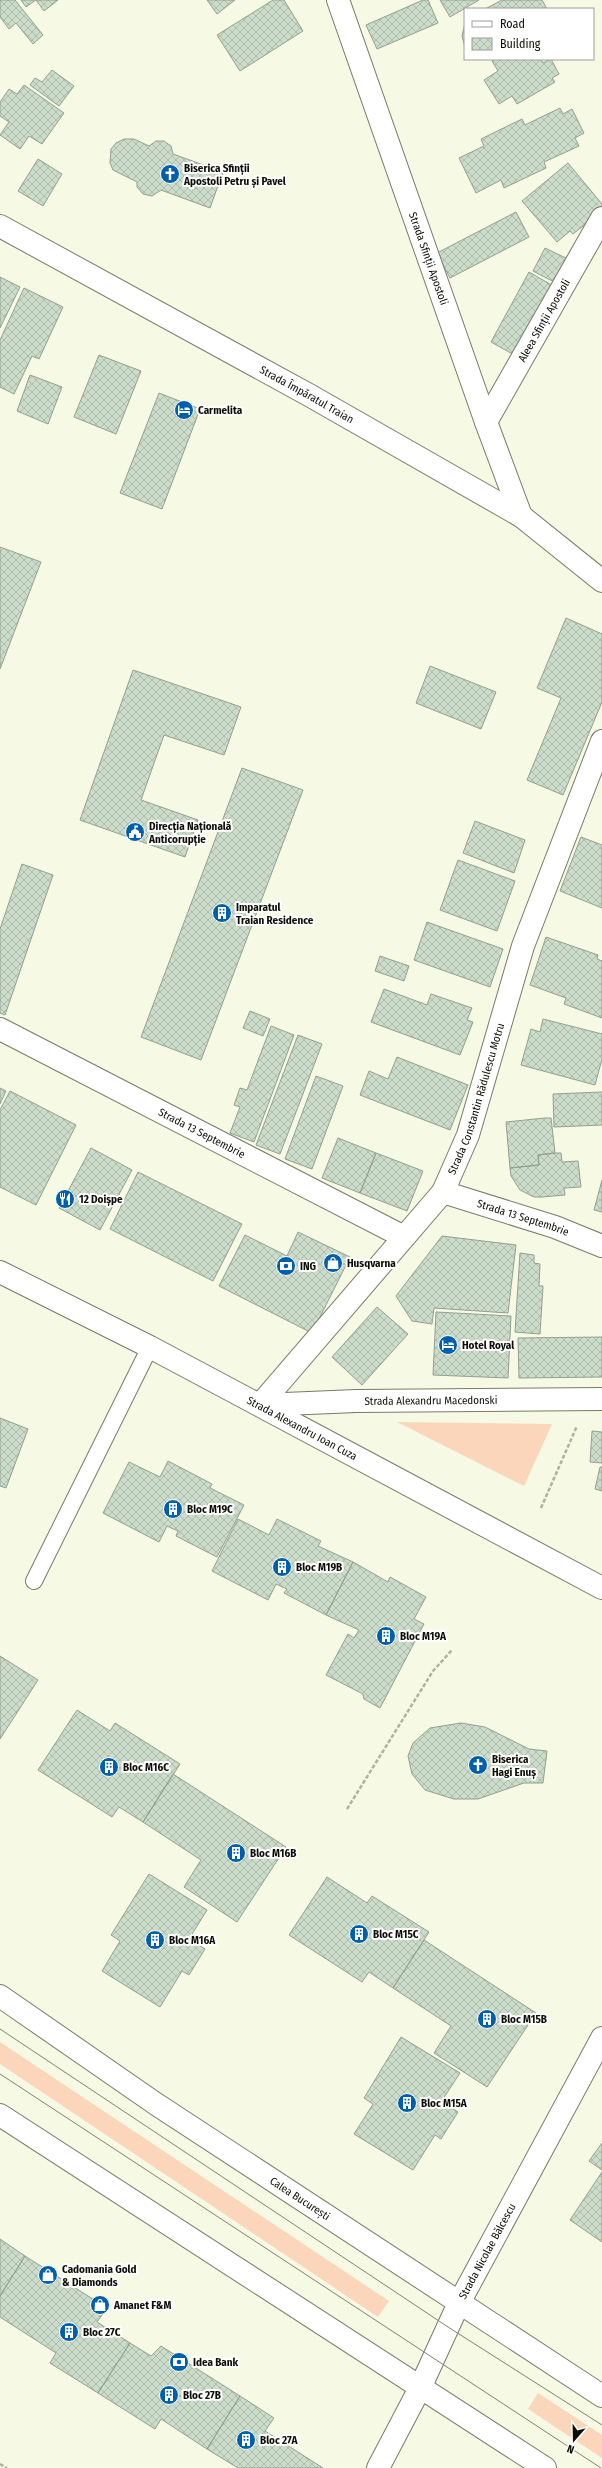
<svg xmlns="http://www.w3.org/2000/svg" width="602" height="2468" viewBox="0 0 602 2468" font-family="'Fira Sans Condensed',sans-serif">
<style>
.grass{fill:#fbd6ba}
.building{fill:url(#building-cross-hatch);stroke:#92a08f}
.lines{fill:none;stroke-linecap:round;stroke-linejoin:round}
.lane-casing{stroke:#787b67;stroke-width:18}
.street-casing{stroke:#787b67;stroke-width:24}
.secondary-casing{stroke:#787b67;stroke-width:24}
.path{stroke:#b0b2a1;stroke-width:2.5;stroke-dasharray:4 2;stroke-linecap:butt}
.lane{stroke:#fff;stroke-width:16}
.street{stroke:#fff;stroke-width:22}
.secondary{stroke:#fff;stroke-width:22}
.tram{stroke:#818375;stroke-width:1}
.labels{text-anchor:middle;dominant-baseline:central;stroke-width:4;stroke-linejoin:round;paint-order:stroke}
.poi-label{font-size:11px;font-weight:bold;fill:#0d0e07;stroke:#fff;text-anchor:start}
.street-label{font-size:11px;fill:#0d0e07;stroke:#fff}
</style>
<defs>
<pattern id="building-cross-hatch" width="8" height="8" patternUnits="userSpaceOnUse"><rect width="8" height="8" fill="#ccdcca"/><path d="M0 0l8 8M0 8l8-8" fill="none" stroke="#aebcac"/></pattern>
</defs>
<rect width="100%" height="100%" fill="#f6f9e3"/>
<path class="grass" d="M397,1422L552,1424L524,1486Z
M0,2042L389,2301L378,2317L0,2064Z
M538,2393L602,2435V2458L528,2409Z"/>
<path class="building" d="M0,0H15L43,35L33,44L16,23L9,29L0,17Z
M21,0H36L26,7Z
M36,0H58L44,11Z
M207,0H235L217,14Z
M273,0H284L303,31L240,71L217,35Z
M423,0H428L438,23L377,49L366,25Z
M440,0H479L450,17Z
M502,0H542L547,9H485Z
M465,23V47L462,36Z
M496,59H541L543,63L551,59L559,74L552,78L555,82L517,104L512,96L499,104L484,80L498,71L492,61Z
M52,70L74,86L59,106L30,85L35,78L42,82Z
M24,85L64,113L42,144L29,136L20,149L0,135L9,122L0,116V102L9,89L17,94Z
M560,108L563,114L572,109L584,133L575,138L579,146L544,162L546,168L504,188L501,180L476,193L459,158L484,146L481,139L522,119L525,125Z
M124,139H134L149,146L156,141H164L171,146L173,154L223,172L210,208L161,190L152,196L143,194L137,187V182L113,170L110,163L111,149L116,143Z
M38,159L62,174L43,206L18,191Z
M568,163L602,204V211L573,234L570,231L557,242L522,201Z
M516,212L529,237L450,278L437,253Z
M545,248L572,261L560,285L533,271Z
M529,272L557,288L518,357L491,342Z
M0,277L20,287L0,328Z
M24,288L63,307L39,359L32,356L14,394L0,387V340Z
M99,355L141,371L116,434L74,417Z
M30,375L62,387L48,424L17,411Z
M159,393L200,409L162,509L120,493Z
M0,547L41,562L0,669Z
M566,618L602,634V702L563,795L527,780L561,698L537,688Z
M430,666L496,692L481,729L416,703Z
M133,670L241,707L224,755L164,735L141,800L198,820L185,857L80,820Z
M242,768L303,790L201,1060L141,1037Z
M475,821L525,840L514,873L463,853Z
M581,837L602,845V908L560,891Z
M458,860L515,881L497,931L440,910Z
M22,864L53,875L5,1015L0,1013V929Z
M427,922L503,949L490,987L414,960Z
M546,937L598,955L597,959L602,961V1018L564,1004L566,998L530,985Z
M380,956L409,966L404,981L375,971Z
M384,989L427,1005L431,994L472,1008L467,1020L473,1022L460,1055L371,1022Z
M250,1011L270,1019L263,1036L243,1028Z
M543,1019L602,1034V1059L595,1085L521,1065L531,1029L540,1032Z
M271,1026L294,1035L254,1142L230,1133L240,1107L234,1105L240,1088L247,1090Z
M298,1035L322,1044L280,1154L256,1145Z
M397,1057L468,1085L450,1130L360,1095L369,1071L388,1079Z
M316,1076L343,1086L312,1169L285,1159Z
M0,1088L6,1091L0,1104Z
M10,1091L76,1125L36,1205L0,1187V1110Z
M602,1092V1125L554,1127L553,1094Z
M545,1118H551L555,1153L538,1155L539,1165L510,1168L506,1122Z
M338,1138L376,1153L360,1193L322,1178Z
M91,1148L132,1170L100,1230L59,1208Z
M376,1153L423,1171L407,1211L360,1193Z
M555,1153H561L562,1162L578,1161L581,1187L564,1188L565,1195L542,1197H534L520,1190L511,1176L510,1168L539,1165L538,1155Z
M138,1172L242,1224L213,1281L110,1229Z
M602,1180V1212L594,1210Z
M298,1232L350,1257L312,1333L219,1286L245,1235L287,1256Z
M442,1236L516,1245L508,1313L434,1308L432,1324L412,1321L396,1296Z
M520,1253L534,1255V1263L540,1264L539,1286H543L540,1334L515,1332Z
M377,1307L408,1334L362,1385L332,1357Z
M436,1312L511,1316L508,1378L433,1375Z
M602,1337V1377L519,1378L518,1338Z
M0,1418L28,1429L6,1488L0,1486Z
M592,1431L602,1432V1463L590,1462Z
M168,1461L212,1484L210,1488L244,1505L217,1557L176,1536L178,1531L167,1526L159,1542L103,1513L129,1462L160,1477Z
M600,1467H602V1491L595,1489Z
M238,1519L269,1535L277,1519L321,1541L318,1546L353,1562L326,1615L284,1593L287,1589L276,1584L268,1600L212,1571Z
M353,1562L388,1582L390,1577L426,1597L414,1619L424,1624L380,1708L364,1699L363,1694L326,1675L348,1634L354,1638L359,1630L326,1615Z
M0,1656L38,1680L0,1739Z
M77,1710L110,1731L115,1723L180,1764L143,1822L119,1807L112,1817L38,1770Z
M461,1723L485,1727L529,1749L547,1751L543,1783H524L478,1799H454L425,1790L412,1774L408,1756L413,1743L430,1728Z
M173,1774L286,1847L237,1922L184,1887L201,1860L143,1822Z
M149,1874L207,1910L189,1939L205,1949L189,1975L182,1971L160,2007L102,1971L120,1941L111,1935Z
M327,1877L367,1903L372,1896L429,1932L393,1988L369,1972L362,1982L289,1935Z
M424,1940L536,2013L487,2087L434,2053L451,2026L393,1988Z
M401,2037L460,2073L441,2102L458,2112L441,2139L435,2135L413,2170L354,2134L373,2104L364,2098Z
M602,2143V2170L589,2161Z
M602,2172V2242L570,2220Z
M0,2239L25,2256L0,2296Z
M25,2256L107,2308L97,2322L130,2343L98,2393L50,2363L56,2353L0,2317V2296Z
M130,2343L151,2356L161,2346L240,2396L207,2449L161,2419L155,2429L98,2393Z
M240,2396L274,2418L265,2431L323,2468H238L207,2449Z"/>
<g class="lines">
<g class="lane-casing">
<path id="lane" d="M34,1581L150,1347"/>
</g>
<g class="street-casing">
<g id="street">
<path id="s1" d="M486,422L602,218"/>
<path id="s2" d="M0,1029L404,1237"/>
<path id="s3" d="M443,1192L555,1227L602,1246"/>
<path id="s4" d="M260,1405L443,1192L468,1135L523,946L602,741"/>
<path id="s5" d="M459,2303L602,2038"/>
</g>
</g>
<g class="secondary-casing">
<g id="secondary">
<path id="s6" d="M338,0L486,422L521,516"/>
<path id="s7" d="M0,226L309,395L521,516L602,581"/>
<path id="s8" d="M0,1272L150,1347L602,1588"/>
<path id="s9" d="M261,1405L356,1401L602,1399"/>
<path id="s10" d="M0,1996L156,2104L602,2396"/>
<path d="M0,2115L545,2468"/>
<path d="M378,2468L420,2388L459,2303"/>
</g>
</g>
<path class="path" d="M541,1508L577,1426
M347,1809L433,1671L452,1650
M0,2464L7,2468"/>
<use href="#lane" class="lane"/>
<use href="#street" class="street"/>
<use href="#secondary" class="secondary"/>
<path class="tram" d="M0,2029L448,2327L602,2425
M0,2074L601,2468"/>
</g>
<defs>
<g id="church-disc" transform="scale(1)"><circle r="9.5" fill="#005fac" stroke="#fff"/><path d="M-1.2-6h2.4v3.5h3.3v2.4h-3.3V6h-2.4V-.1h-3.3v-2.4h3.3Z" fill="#fff"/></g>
<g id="hotel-disc" transform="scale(1)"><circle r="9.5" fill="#005fac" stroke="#fff"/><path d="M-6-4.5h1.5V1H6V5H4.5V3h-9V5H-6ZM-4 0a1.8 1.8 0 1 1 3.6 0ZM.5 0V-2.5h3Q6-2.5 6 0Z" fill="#fff"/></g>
<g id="civic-disc" transform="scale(1)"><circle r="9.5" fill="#005fac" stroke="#fff"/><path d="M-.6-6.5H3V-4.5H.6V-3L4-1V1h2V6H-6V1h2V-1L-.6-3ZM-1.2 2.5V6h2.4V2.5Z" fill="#fff"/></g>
<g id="building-disc" transform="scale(1)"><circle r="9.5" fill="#005fac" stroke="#fff"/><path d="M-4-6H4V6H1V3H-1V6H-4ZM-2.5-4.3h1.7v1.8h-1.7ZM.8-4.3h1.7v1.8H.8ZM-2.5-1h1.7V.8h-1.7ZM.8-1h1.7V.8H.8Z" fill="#fff"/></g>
<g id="restaurant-disc" transform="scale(1)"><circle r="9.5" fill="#005fac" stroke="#fff"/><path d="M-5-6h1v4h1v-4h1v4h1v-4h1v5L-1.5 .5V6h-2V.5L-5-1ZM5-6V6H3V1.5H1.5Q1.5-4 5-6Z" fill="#fff"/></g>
<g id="shop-disc" transform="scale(1)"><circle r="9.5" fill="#005fac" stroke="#fff"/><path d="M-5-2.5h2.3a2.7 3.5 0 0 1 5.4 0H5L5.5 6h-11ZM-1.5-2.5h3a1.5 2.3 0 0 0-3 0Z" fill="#fff"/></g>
<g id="bank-disc" transform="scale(1)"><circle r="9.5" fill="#005fac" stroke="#fff"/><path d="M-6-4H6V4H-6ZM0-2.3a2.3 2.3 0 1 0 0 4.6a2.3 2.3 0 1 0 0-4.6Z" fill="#fff"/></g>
</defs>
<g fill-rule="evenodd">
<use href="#church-disc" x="170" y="174"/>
<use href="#hotel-disc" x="184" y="410"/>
<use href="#civic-disc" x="135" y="832"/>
<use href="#building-disc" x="222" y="913"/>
<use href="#restaurant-disc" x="65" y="1199"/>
<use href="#shop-disc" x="333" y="1263"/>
<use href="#bank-disc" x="286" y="1266"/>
<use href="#hotel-disc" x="448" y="1345"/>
<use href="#building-disc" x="173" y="1509"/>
<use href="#building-disc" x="282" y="1567"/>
<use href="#building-disc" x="386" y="1636"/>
<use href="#church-disc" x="478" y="1765"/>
<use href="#building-disc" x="109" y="1767"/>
<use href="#building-disc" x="236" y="1853"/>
<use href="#building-disc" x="359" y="1934"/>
<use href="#building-disc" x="155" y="1940"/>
<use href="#building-disc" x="487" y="2019"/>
<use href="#building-disc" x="407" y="2103"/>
<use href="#shop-disc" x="48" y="2275"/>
<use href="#shop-disc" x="100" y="2305"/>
<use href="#building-disc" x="69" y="2332"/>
<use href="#bank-disc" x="179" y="2362"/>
<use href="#building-disc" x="169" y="2395"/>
<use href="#building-disc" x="246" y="2440"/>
</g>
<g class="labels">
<g class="poi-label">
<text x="184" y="168">Biserica Sfinții<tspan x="184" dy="13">Apostoli Petru și Pavel</tspan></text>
<text x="198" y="410">Carmelita</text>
<text x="149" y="826">Direcția Națională<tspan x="149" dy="13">Anticorupție</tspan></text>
<text x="236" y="907">Imparatul<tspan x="236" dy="13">Traian Residence</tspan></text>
<text x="79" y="1199">12 Doișpe</text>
<text x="347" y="1263">Husqvarna</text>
<text x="300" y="1266">ING</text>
<text x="462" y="1345">Hotel Royal</text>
<text x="187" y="1509">Bloc M19C</text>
<text x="296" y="1567">Bloc M19B</text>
<text x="400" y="1636">Bloc M19A</text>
<text x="492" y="1759">Biserica<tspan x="492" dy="13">Hagi Enuș</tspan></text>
<text x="123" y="1767">Bloc M16C</text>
<text x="250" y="1853">Bloc M16B</text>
<text x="373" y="1934">Bloc M15C</text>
<text x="169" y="1940">Bloc M16A</text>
<text x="501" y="2019">Bloc M15B</text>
<text x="421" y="2103">Bloc M15A</text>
<text x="62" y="2269">Cadomania Gold<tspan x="62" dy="13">&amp; Diamonds</tspan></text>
<text x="114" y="2305">Amanet F&amp;M</text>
<text x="83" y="2332">Bloc 27C</text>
<text x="193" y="2362">Idea Bank</text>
<text x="183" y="2395">Bloc 27B</text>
<text x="260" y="2440">Bloc 27A</text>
</g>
<g class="street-label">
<text stroke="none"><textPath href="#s6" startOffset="274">Strada Sfinții Apostoli</textPath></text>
<text stroke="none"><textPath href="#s1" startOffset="117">Aleea Sfinții Apostoli</textPath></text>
<text stroke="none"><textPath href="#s7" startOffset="350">Strada Împăratul Traian</textPath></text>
<text stroke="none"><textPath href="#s4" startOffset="380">Strada Constantin Rădulescu Motru</textPath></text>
<text stroke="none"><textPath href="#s2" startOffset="227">Strada 13 Septembrie</textPath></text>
<text stroke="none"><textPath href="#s3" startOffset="84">Strada 13 Septembrie</textPath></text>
<text stroke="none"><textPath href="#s9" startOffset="170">Strada Alexandru Macedonski</textPath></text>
<text stroke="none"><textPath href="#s8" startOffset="340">Strada Alexandru Ioan Cuza</textPath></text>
<text stroke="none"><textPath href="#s10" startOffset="362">Calea București</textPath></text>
<text stroke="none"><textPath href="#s5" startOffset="59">Strada Nicolae Bălcescu</textPath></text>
</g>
</g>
<rect x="464" y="8" width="130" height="52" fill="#ffffff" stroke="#9e9f9c"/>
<rect x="472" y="21" width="20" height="6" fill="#ffffff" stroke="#9e9f9c"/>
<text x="500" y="28" font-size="12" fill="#0d0e07">Road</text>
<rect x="472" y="38" width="20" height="12" fill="url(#building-cross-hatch)" stroke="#9e9f9c"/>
<text x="500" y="48" font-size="12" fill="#0d0e07">Building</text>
<g transform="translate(574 2440) rotate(200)" stroke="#ffffff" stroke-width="3" paint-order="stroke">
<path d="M0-3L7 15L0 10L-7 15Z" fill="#0d0e07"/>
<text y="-6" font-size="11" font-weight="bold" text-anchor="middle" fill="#0d0e07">N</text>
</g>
</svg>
